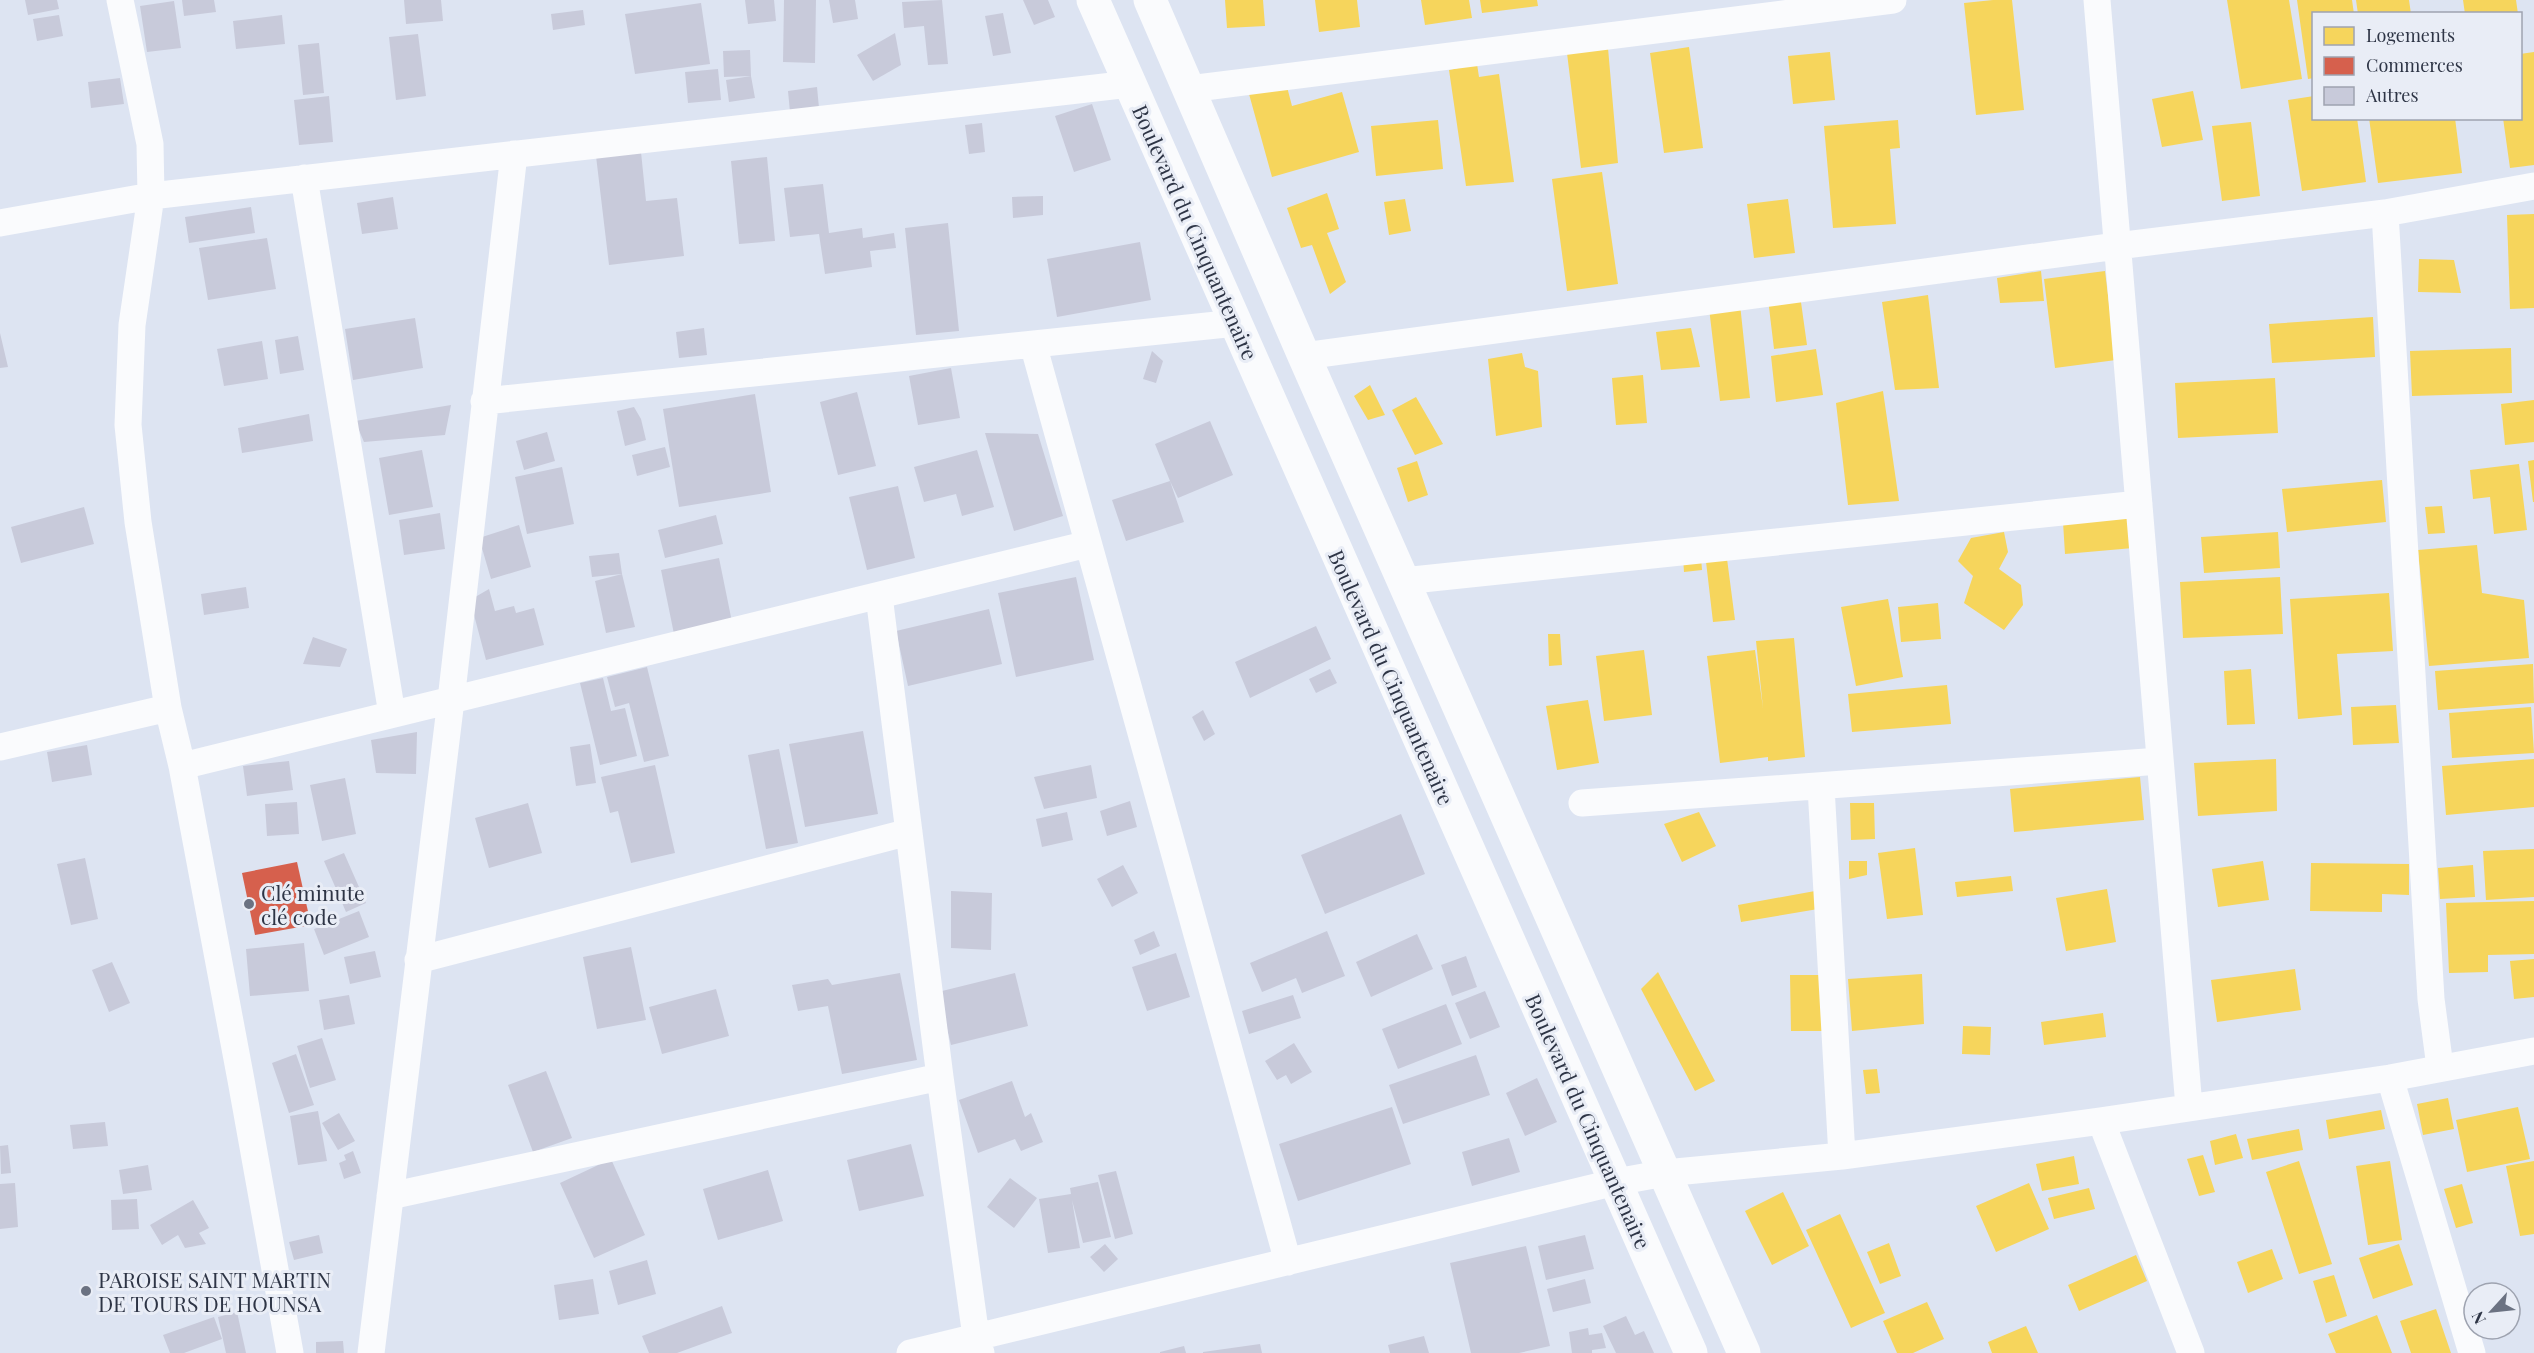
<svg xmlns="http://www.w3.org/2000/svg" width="2534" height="1353" viewBox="0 0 2534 1353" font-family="'Playfair Display',serif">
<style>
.homes{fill:#f6d55c}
.shops{fill:#d6604d}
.building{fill:#c8cada}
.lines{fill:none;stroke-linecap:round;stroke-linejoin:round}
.minor{stroke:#fafbfd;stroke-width:27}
.major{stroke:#fafbfd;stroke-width:33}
.poi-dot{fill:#6b7282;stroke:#e9edf6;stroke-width:2}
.labels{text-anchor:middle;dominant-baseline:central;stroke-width:6;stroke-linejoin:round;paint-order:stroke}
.street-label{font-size:21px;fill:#2e3546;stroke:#e9edf6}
.poi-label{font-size:21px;fill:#2e3546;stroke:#e9edf6;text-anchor:start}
</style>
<rect width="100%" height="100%" fill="#dde4f2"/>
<path class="homes" d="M1225,0H1263L1265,26L1227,28Z
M1315,0H1357L1360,27L1319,32Z
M1421,0H1469L1472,18L1425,25Z
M1480,0H1537L1538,6L1482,13Z
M1993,0H2012L2024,110L1976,115L1964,3Z
M2227,0H2289L2302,79L2241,89Z
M2297,0H2352L2354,14H2314V78L2308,79Z
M2356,0H2409L2411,14H2358Z
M2463,0H2516L2518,14H2465Z
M1689,47L1703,148L1664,153L1650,53Z
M1608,48L1618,163L1581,168L1567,53Z
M1830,52L1835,100L1793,104L1788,56Z
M2534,52V165L2510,168L2503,118H2520V54Z
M1477,64L1479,77L1499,74L1514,182L1466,186L1449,70Z
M1286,83L1292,106L1342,92L1359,152L1272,177L1249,94Z
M2193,91L2203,140L2162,147L2152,99Z
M2314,96V118H2357L2366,182L2302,191L2288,100Z
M2369,118H2455L2462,173L2378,183Z
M1438,120L1443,169L1376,176L1371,126Z
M1898,120L1900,148L1890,149L1896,224L1833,228L1824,126Z
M2251,122L2260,196L2222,201L2212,126Z
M1602,172L1618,284L1567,291L1552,179Z
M1327,193L1339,229L1327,233L1346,282L1330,294L1312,245L1301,248L1287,208Z
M1405,199L1411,231L1389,235L1384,202Z
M1788,199L1795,253L1754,258L1747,204Z
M2534,214V308L2510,309L2507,215Z
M2419,259L2454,260L2461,293L2418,292Z
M2041,271L2044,301L2000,303L1997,278Z
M2105,271L2116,360L2055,368L2044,279Z
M1800,295L1807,345L1774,349L1768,299Z
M1928,295L1939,388L1895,390L1882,302Z
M1740,304L1750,398L1720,401L1709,308Z
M2373,317L2375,357L2272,363L2269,324Z
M1691,328L1700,367L1661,370L1656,332Z
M2511,348L2512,393L2412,396L2410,351Z
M1816,349L1823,395L1776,402L1771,356Z
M1522,353L1525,367L1538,371L1542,427L1496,436L1488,359Z
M1643,375L1647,423L1616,425L1612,378Z
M2275,378L2278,433L2178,438L2175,383Z
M1370,385L1385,415L1368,420L1354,396Z
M1883,391L1899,501L1848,505L1836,403Z
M1416,397L1443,444L1415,455L1392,410Z
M2534,400V442L2505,445L2501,404Z
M2534,460V502H2533L2528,461Z
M1417,461L1428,495L1408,502L1397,468Z
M2519,464L2527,530L2494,534L2490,497L2473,499L2470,470Z
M2382,480L2386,522L2287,532L2282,489Z
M2442,506L2445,533L2428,534L2425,507Z
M2130,517L2133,548L2065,554L2063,522Z
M2004,532L2008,552L1999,569L2021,585L2023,605L2004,630L1964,603L1973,576L1958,561L1971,538Z
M2278,532L2280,568L2204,573L2201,537Z
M2477,545L2482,593L2524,600L2529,658L2429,666L2418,550Z
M1726,551L1735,620L1713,622L1705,553Z
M1701,557L1702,570L1684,572L1683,558Z
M2280,577L2283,634L2183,638L2180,582Z
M2389,593L2393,651L2337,654L2342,715L2298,719L2290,599Z
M1888,599L1903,677L1856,686L1841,607Z
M1938,603L1941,639L1901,642L1898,607Z
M1548,634H1560L1562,665L1549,666Z
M1794,638L1805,757L1768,761V757L1720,763L1707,656L1755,650L1763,708L1756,641Z
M1644,650L1652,715L1604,721L1596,656Z
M2533,664L2534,703L2438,710L2435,671Z
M2251,669L2255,724L2227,725L2224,671Z
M1947,685L1951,724L1852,732L1848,694Z
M1588,700L1599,763L1557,770L1546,706Z
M2396,705L2399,743L2353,745L2351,707Z
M2531,707L2534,753L2452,758L2449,713Z
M2276,759L2277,811L2198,816L2194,763Z
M2534,759V807L2446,815L2442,766Z
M2140,777L2144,820L2014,832L2010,789Z
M1850,803H1874L1875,839L1851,840Z
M1699,812L1716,846L1682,862L1664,824Z
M1915,848L1923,915L1887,919L1878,853Z
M2534,849V897L2486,900L2483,851Z
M1849,861H1867V875L1849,879Z
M2263,861L2269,900L2218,907L2212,869Z
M2311,863L2409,864V895L2382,894V912L2310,911Z
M2473,865L2475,897L2440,899L2438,868Z
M2011,876L2013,891L1957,897L1955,882Z
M2107,889L2116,942L2066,951L2056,898Z
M1815,891L1818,909L1741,922L1738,905Z
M2534,901V954L2488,955V972L2449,973L2446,903Z
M2534,959V997L2514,999L2510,961Z
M2295,969L2301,1010L2217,1022L2211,980Z
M1658,972L1715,1081L1695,1091L1641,989Z
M1922,974L1924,1024L1852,1031L1848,979Z
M1790,975H1822V1031H1791Z
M2103,1013L2106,1037L2044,1045L2041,1022Z
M1963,1026L1991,1027L1990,1055L1962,1054Z
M1877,1069L1880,1093L1866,1094L1863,1070Z
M2448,1098L2454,1129L2423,1135L2417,1104Z
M2518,1107L2530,1159L2467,1172L2456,1120Z
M2381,1110L2385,1129L2329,1139L2326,1120Z
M2299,1129L2303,1150L2252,1160L2247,1139Z
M2236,1134L2243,1158L2215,1165L2210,1141Z
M2203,1155L2215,1192L2199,1196L2187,1159Z
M2074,1156L2079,1184L2042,1191L2036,1164Z
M2299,1161L2332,1264L2299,1274L2266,1172Z
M2390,1161L2402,1240L2368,1245L2356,1166Z
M2534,1161V1234L2520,1236L2506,1166Z
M2029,1183L2049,1229L1996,1252L1976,1206Z
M2462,1184L2473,1223L2456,1228L2444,1189Z
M2089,1188L2095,1209L2054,1219L2048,1198Z
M1783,1192L1809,1246L1772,1265L1745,1211Z
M1840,1214L1885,1313L1851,1328L1806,1230Z
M1889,1243L1901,1276L1880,1284L1867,1252Z
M2399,1244L2413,1285L2373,1299L2359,1258Z
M2272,1249L2283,1279L2248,1293L2237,1262Z
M2136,1255L2147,1281L2079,1311L2068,1285Z
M2334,1275L2347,1316L2326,1323L2313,1281Z
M1927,1302L1944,1339L1913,1353H1897L1883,1321Z
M2436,1309L2451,1353H2411L2400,1321Z
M2377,1315L2392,1353H2336L2328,1334Z
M2026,1326L2038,1353H1992L1988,1342Z"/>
<path class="shops" d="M297,862L311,925L255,935L242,873Z"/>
<path class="building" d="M25,0H57L59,9L28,15Z
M182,0H214L216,12L184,16Z
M404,0H441L443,21L406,24Z
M745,0H774L776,21L748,24Z
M784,0H816L815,63L783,62Z
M829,0H855L858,19L833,23Z
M942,0L948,64L928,65L924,26L904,28L902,2Z
M1023,0H1048L1055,17L1034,25Z
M174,1L181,48L147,52L140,6Z
M701,3L710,64L635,74L625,14Z
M583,10L585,25L553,30L551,14Z
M1003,13L1011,53L993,56L985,16Z
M59,15L63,36L37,41L33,19Z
M282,15L285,44L236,49L233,21Z
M895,33L901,65L873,81L857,55Z
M418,34L426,96L396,100L389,37Z
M319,43L324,93L303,95L298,45Z
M750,50L751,76L724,77L723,51Z
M718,69L721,100L688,103L685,72Z
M751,76L755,98L729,102L726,80Z
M120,78L124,104L91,108L88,82Z
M817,87L819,108L790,112L788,91Z
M329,96L333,142L299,145L294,100Z
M1092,104L1111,160L1074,172L1055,116Z
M982,123L985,152L969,154L965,125Z
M641,152L646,201L677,198L684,256L609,265L596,156Z
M767,157L775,241L739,244L731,161Z
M823,184L829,233L862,228L863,238L894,233L896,248L870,251L872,267L825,274L819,234L790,237L784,188Z
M1043,196V215L1013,218L1012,197Z
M393,197L398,229L362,234L357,203Z
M251,207L255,233L189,243L185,217Z
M948,223L959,331L916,335L905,228Z
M267,238L276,289L208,300L199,248Z
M1140,242L1151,300L1057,317L1047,259Z
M415,318L423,368L353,380L345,329Z
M704,328L707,355L679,358L676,332Z
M0,333L8,367L0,368Z
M298,336L304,370L280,374L275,340Z
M262,341L268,379L224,386L217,349Z
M1152,351L1163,361L1156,383L1143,379Z
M951,368L960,418L918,425L909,376Z
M857,392L876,466L838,475L820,402Z
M755,394L771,492L679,507L663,409Z
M451,405L445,435L364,442L355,421Z
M634,407L641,419L646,440L625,446L617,411Z
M309,414L313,441L242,453L238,428Z
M1210,421L1233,475L1178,498L1170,481L1184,522L1126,541L1112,500L1170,481L1155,444Z
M547,432L555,461L524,470L516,441Z
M985,433L1038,434L1063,516L1014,531Z
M665,447L670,467L637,476L632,455Z
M422,450L433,507L389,515L379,458Z
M977,450L994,507L962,516L956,494L924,502L914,467Z
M562,467L574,524L527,534L515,477Z
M898,486L915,558L867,570L849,497Z
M84,507L94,544L21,563L11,527Z
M440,513L445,549L404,555L399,520Z
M716,515L723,544L665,558L658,530Z
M519,525L531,567L491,579L479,538Z
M619,553L622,574L592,577L589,556Z
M719,558L732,622L674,634L661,570Z
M622,574L635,627L606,633L595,581Z
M1076,577L1094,660L1016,677L998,593Z
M246,587L249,608L204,615L201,594Z
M489,589L495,611L514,606L516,613L534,608L544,645L486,660L470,600Z
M989,609L1002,664L908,686L896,631Z
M1316,626L1331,659L1250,698L1235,662Z
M313,637L347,649L340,667L303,664Z
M647,667L669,756L644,762L629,703L615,707L607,677Z
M1330,669L1337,683L1316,693L1309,679Z
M603,678L611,711L625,708L637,756L600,765L580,683Z
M1203,710L1215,734L1204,741L1192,717Z
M863,731L878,814L805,827L789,744Z
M417,732L416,774L376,773L371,740Z
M590,744L596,783L576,786L570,747Z
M87,745L92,775L52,782L47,752Z
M779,749L798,843L766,849L748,755Z
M289,761L293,790L247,796L243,766Z
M655,765L675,853L631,863L618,811L610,813L601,777Z
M1091,765L1097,798L1044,809L1034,777Z
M345,778L356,834L322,841L310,785Z
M1130,801L1137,827L1107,836L1100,811Z
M297,802L299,834L267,836L265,804Z
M528,803L542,853L489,868L475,818Z
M1067,812L1073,840L1042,847L1036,819Z
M1401,814L1425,874L1325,914L1301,855Z
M344,853L366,903L346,912L324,861Z
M85,858L98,919L71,925L57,864Z
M1123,865L1138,893L1112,907L1097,879Z
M951,891L992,893L991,950L951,948Z
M359,911L369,937L324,955L314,929Z
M1154,931L1160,946L1140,955L1134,940Z
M1327,931L1345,976L1302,993L1296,978L1262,992L1250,963Z
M1417,934L1433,969L1371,997L1356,962Z
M304,943L309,991L250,996L246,949Z
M631,947L646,1020L597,1029L583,957Z
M375,951L381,977L350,984L344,957Z
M1176,953L1190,997L1147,1011L1132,967Z
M1466,956L1477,987L1452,996L1441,965Z
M112,962L130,1003L109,1012L92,970Z
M900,973L917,1060L842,1074L828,1006L798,1011L792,985L828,979L832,985Z
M1015,973L1028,1026L951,1045L938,992Z
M716,989L729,1036L662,1054L649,1007Z
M1485,991L1500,1027L1470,1039L1455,1003Z
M349,995L355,1024L324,1030L319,1000Z
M1293,995L1301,1018L1249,1034L1242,1011Z
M1446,1004L1462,1044L1398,1069L1382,1029Z
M322,1038L336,1080L310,1088L297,1046Z
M1294,1043L1312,1072L1291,1084L1286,1075L1277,1080L1265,1061Z
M296,1054L314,1105L289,1113L272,1063Z
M1476,1055L1490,1095L1403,1124L1389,1085Z
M546,1071L572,1138L533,1152L508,1085Z
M1537,1078L1557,1122L1525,1136L1506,1093Z
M1012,1081L1025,1117L1031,1113L1043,1142L1021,1151L1015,1139L978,1153L959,1100Z
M1392,1107L1411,1164L1298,1201L1279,1144Z
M318,1111L327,1161L298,1165L290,1116Z
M339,1113L355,1141L338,1150L322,1123Z
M105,1122L108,1146L73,1149L70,1125Z
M1509,1138L1520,1172L1472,1186L1462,1152Z
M911,1144L924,1196L859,1211L847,1160Z
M8,1145L11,1173L1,1174L0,1146Z
M353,1151L361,1173L344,1179L339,1163L346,1160L344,1155Z
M611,1159L645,1235L594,1258L560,1183Z
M148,1165L152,1190L123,1194L119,1170Z
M768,1170L783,1221L718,1240L703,1189Z
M1116,1171L1133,1234L1115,1239L1098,1175Z
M1010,1178L1037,1198L1014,1228L987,1207Z
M1098,1182L1111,1237L1083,1243L1072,1200L1080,1248L1048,1253L1039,1199L1071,1194L1070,1188Z
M15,1183L18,1227L0,1229V1184Z
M137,1199L139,1229L112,1230L111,1200Z
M193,1200L209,1228L199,1233L206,1244L185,1248L178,1235L162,1245L150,1225Z
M319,1235L323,1253L294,1260L289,1242Z
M1585,1235L1594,1269L1546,1280L1538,1246Z
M1105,1244L1118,1259L1104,1272L1090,1257Z
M1526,1246L1550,1346L1519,1353H1471L1450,1263Z
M647,1260L656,1294L618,1305L609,1271Z
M593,1279L599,1314L559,1320L554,1285Z
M1585,1279L1591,1303L1553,1312L1547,1289Z
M722,1306L732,1333L677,1353H649L642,1336Z
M237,1312L246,1353H226L218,1317Z
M1626,1316L1635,1335L1644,1331L1654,1353H1616L1603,1326Z
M214,1317L222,1339L184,1353H170L163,1335Z
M1588,1328L1589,1335L1602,1333L1606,1348L1592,1350V1353H1572L1569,1332Z
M1424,1336L1429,1353H1390L1388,1345Z
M343,1341L344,1353H316V1342Z
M1260,1344L1262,1353H1203V1352Z
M1184,1346L1186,1353H1160V1352Z"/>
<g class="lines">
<path class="minor" d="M120,0L150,144L151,196L132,325L128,425L138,522L168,708L182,766L241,1080L290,1353
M2097,0L2189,1107
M1189,89L1893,0
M304,178L392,714
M2385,213L2431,999L2440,1067
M0,223L151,196L1130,84
M1033,344L1288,1262
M1304,356L2117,246L2385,213L2534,186
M484,401L1236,323
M1403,581L2139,504
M879,596L940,1077L976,1337L981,1353
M0,747L168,708
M182,766L1088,544
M1821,787L1842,1156
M1582,803L2160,761
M418,960L909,832
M2390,1078L2472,1353
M2101,1121L2191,1353
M390,1196L940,1077
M371,1353L451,700L514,154
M910,1353L1616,1182L1665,1173L1842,1156L2101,1121L2390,1078L2534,1051"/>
<path class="major" d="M1093,0L1691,1353
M1150,0L1304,356L1744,1353"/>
</g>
<g class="poi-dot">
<circle cx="249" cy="904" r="6"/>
<circle cx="86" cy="1291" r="6"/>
</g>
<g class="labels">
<g class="street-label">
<text transform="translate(1196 232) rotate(66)">Boulevard du Cinquantenaire</text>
<text transform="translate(1392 677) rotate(66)">Boulevard du Cinquantenaire</text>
<text transform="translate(1589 1121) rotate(66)">Boulevard du Cinquantenaire</text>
</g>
<g class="poi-label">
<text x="261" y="892">Clé minute<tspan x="261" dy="24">clé code</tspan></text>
<text x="98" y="1279">PAROISE SAINT MARTIN<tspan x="98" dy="24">DE TOURS DE HOUNSA</tspan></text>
</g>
</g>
<rect x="2312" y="12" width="210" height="108" fill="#e9edf6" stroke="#9ea3b0" stroke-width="1.5"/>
<rect x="2324" y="27" width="30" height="18" fill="#f6d55c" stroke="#9ea3b0" stroke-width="1.5"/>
<text x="2366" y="42" font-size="18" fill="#2e3546">Logements</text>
<rect x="2324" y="57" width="30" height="18" fill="#d6604d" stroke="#9ea3b0" stroke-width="1.5"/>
<text x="2366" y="72" font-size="18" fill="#2e3546">Commerces</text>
<rect x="2324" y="87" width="30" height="18" fill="#c8cada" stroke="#9ea3b0" stroke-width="1.5"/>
<text x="2366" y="102" font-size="18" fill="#2e3546">Autres</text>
<g transform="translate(2492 1311) rotate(243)"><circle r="28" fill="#e9edf6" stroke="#9ea3b0" stroke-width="1.5"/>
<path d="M0-4.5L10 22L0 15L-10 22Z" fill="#6b7282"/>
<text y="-9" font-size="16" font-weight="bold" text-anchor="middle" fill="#2e3546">N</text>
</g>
</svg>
